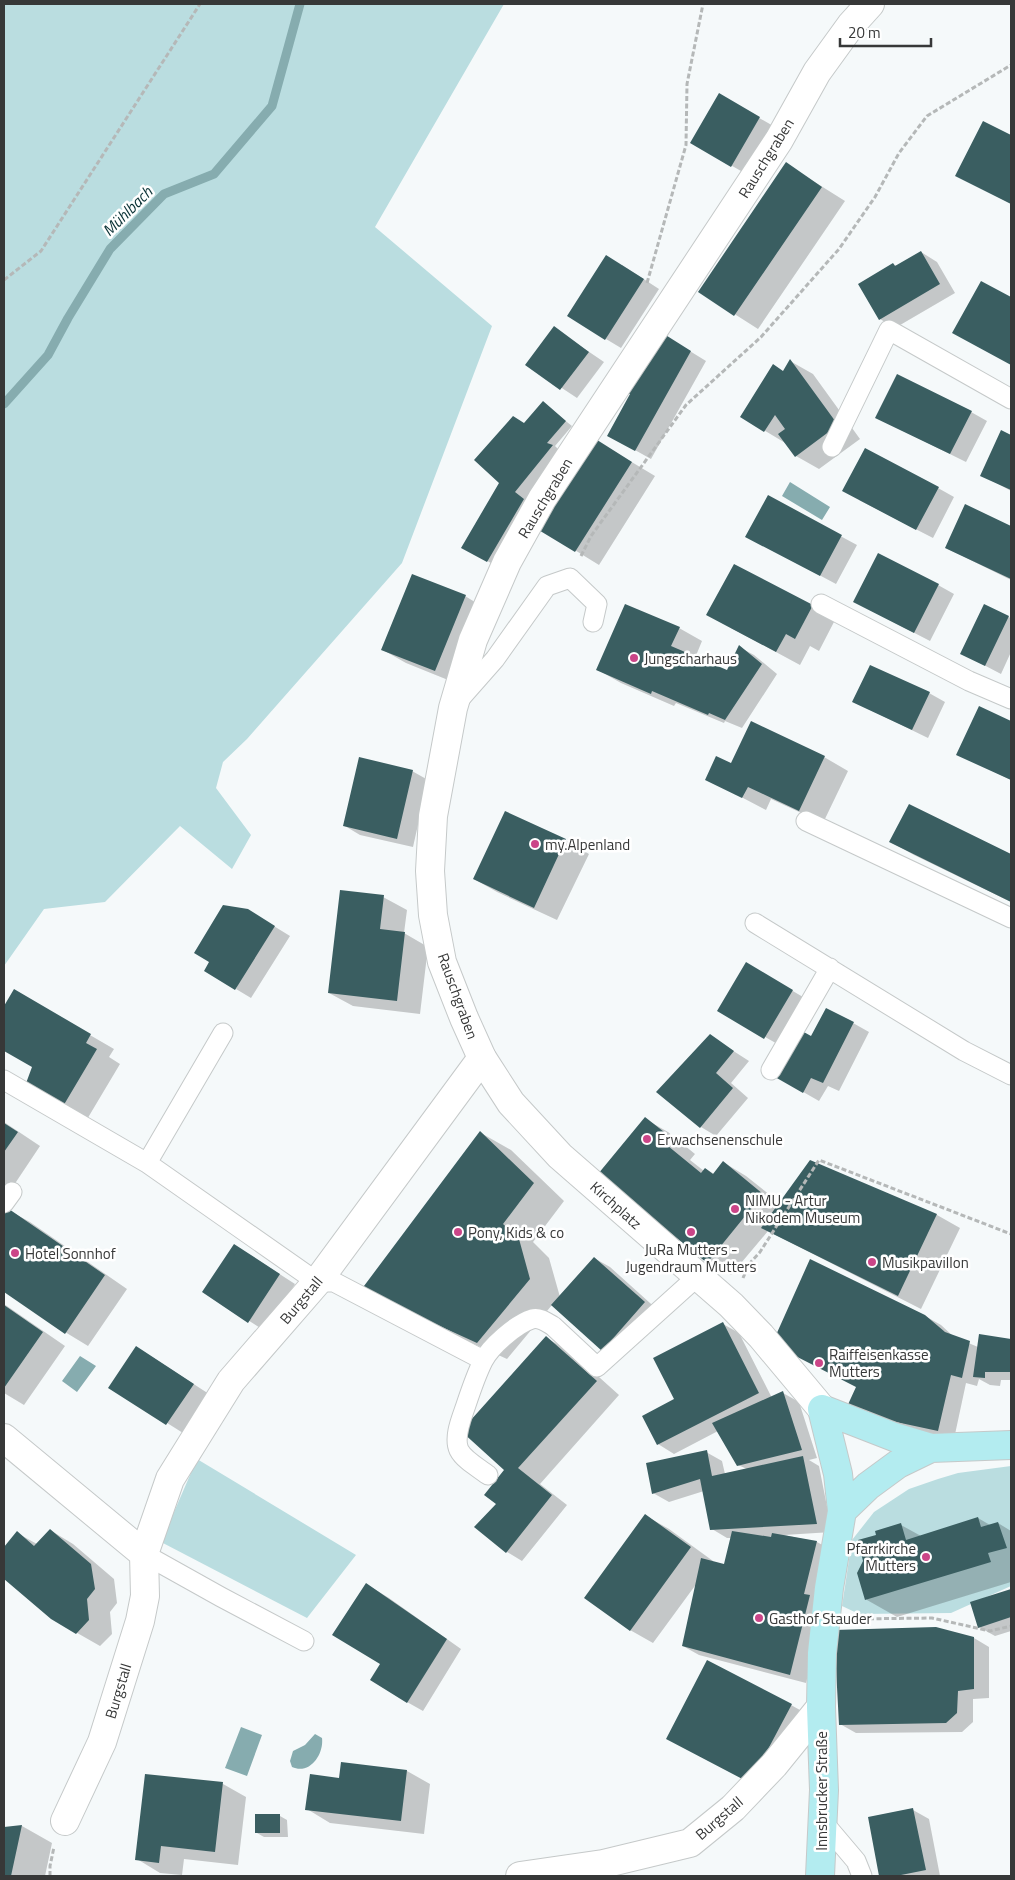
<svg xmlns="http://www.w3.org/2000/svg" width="1015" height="1880" viewBox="0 0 1015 1880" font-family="'Titillium Web',sans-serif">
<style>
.green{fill:#badde0}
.water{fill:#86acaf}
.shadow{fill:#0003}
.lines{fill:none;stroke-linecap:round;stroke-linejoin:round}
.stream{stroke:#86acaf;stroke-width:9}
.building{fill:#3a5e61}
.service-casing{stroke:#c5c9c9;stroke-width:21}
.minor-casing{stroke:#c5c9c9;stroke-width:30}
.tertiary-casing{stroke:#c5c9c9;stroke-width:30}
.secondary-casing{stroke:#c5c9c9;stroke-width:30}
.path{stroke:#b5b8b8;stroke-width:3;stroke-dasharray:5 2.5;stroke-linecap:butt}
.service{stroke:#fff;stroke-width:19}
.minor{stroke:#fff;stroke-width:28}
.tertiary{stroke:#fff;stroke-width:28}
.secondary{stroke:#b3ecf0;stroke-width:28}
.poi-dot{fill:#cb4588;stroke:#fff;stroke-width:2}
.labels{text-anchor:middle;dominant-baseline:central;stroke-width:5;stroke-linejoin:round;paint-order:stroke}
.street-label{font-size:15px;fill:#373838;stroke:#fff}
.poi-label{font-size:15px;fill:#373838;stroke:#fff;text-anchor:start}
.water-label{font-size:16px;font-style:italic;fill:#083033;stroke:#fff}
</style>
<rect width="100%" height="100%" fill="#f5f9fa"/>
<path class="green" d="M4,4H504L375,227L492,326L402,563L247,739L223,762L216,788L251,835L232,869L180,826L105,902L44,909L4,966Z
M197,1459L356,1555L307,1618L161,1542Z
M1011,1466V1586L951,1613L859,1614L842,1606L852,1540L874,1512L909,1489L938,1479L958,1473Z"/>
<path class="water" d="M790,482L830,507L822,520L782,496Z
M80,1356L96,1366L77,1392L62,1381Z
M241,1727L262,1735L247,1776L225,1768Z
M315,1734L322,1738C324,1754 310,1775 292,1767L290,1761L293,1751L305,1745Z"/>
<path class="shadow" d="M719,95L775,127L748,175L692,143Z
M983,123L1011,136V204L957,175Z
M786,164L845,201L758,329L700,292Z
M921,252L937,262L955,293L895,328L880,319L893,264L897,266Z
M622,265L659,289L621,348L606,339Z
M981,282L1011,298V364L977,346Z
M554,328L604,362L577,398L527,365Z
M680,345L706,361L651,459L608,435L631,394Z
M790,361L813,374L860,439L819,469L796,456L787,444L742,417L784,372Z
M543,403L572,426L555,446L559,450L503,570L463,547L501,483Z
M971,412L987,421L966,462L877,418Z
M1002,432L1011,436V491L982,475Z
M595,440L655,476L599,565L539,528Z
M938,488L954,497L933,538L859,500Z
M768,497L857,545L836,584L763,545Z
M966,506L1011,527V580L946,548Z
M938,585L954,594L930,641L870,610Z
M465,596L488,610L458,684L406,663L383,650Z
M812,607L835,620L819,651L810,646L800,665L731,628Z
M1008,617L1011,618V652L1001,674L961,653Z
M679,628L702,641L695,658L728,672L739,647L754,655L777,674L742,728L725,721L724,723L676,703L674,706L621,683L598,670Z
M929,693L945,702L928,738L854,702Z
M980,708L1011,722V780L958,754Z
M752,723L824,757L848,771L823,823L771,799L766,810L707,779L731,765Z
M412,771L428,780L413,847L360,835L345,826Z
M909,805L1011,855V902L914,855L891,842Z
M506,813L565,840L589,854L557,920L497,892L474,879Z
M383,897L407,910L404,933L428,947L420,1014L353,1006L329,993Z
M264,920L290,936L251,998L236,989Z
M747,964L808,1000L781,1046L719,1011Z
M14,991L114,1049L109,1057L120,1064L86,1121L27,1086L33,1067L4,1050V1008Z
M853,1023L869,1032L839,1091L828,1086L819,1101L777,1077Z
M710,1036L749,1061L731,1083L748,1098L716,1136L701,1127Z
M645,1119L668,1132L695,1154L690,1160L704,1171L706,1169L714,1174L723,1162L746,1176L780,1203L810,1162L937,1215L960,1228L921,1309L768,1231L731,1275L708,1262Z
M4,1122L40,1146L4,1200Z
M481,1133L511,1150L564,1201L533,1242L549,1258L560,1297L594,1258L610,1267L660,1312L618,1359L552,1305L507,1359L393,1307Z
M6,1209L30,1222L127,1289L88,1346L65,1332L4,1290V1213Z
M250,1255L295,1284L265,1331L204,1292Z
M4,1304L65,1346L24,1405L4,1393Z
M925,1316L941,1325L954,1337L978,1347L980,1336L1011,1340V1380H1001L1000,1386L990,1385L979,1379L977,1386L966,1383L954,1439L862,1419Z
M723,1324L739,1333L772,1398L783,1393L799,1402L817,1458L809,1460L819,1466L832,1532L784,1535L817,1542L833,1551L825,1605L806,1683L699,1655L683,1646L697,1583L653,1643L630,1630L646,1516L669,1529L713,1561L712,1562L725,1565L731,1538H727L712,1529L704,1491L669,1502L653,1493L706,1452L722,1461L725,1474L747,1469L738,1465L718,1431L674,1454L658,1444L643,1416L676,1399Z
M546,1338L570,1351L619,1395L540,1484L567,1505L522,1561L507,1552L497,1504Z
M152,1357L209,1394L183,1433L110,1387Z
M978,1518L990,1525L998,1523L1011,1531V1582L897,1617L867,1600L858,1573L877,1535L901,1525L921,1536Z
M50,1530L73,1544L114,1579L117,1603L110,1612L112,1634L100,1646L51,1618L4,1577V1548L17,1533L37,1544Z
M366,1584L389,1598L461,1649L423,1711L407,1702L381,1663Z
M1011,1590V1631L995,1636L979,1627L971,1603Z
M974,1638L989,1647V1698L973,1699V1722L962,1732L856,1733L840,1724Z
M791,1705L807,1714L766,1791L667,1738Z
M407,1771L430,1784L424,1834L330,1823L307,1809L341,1779Z
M146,1775L223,1784L246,1797L238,1865L184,1859L182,1875L160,1873L137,1859Z
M913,1810L929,1819L940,1876H880L869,1818Z
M280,1816L287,1820L288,1837H264L257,1833Z
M22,1826L52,1843L45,1876H4V1829Z"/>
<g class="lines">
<path class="stream" d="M4,404L48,355L68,318L110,249L164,194L214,174L272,106L300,4"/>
</g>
<path class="building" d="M719,93L760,117L731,167L690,143Z
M983,121L1011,135V204L955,176Z
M786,162L822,187L734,316L698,292Z
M921,251L940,284L879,320L858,284L893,263L895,266Z
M606,255L644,279L605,340L567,316Z
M981,281L1011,297V365L952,333Z
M554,326L589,352L560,390L525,365Z
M664,334L691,351L635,451L607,436L630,394H628Z
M790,359L838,425L795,457L778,434L785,429L775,415L764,432L740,417L773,364L783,371Z
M897,374L972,411L950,454L875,418Z
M543,401L566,421L547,443L553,445L515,492L524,499L487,562L461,548L499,483L474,460L513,416L524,423Z
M1001,430L1011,435V490L980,476Z
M594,438L632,462L575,552L537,529Z
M865,448L939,487L916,530L842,491Z
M768,495L842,535L820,576L745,537Z
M965,504L1011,526V579L945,548Z
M878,553L939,584L914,633L853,602Z
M734,564L813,605L795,639L786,634L776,652L706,615Z
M412,574L466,595L435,671L381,650Z
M625,604L680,627L671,646L727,670L739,645L762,664L725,720L709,713L708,715L652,691L651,694L596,670Z
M984,604L1009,616L985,666L960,654Z
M870,665L930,692L912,730L852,702Z
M979,706L1011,721V780L956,755Z
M751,721L825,756L799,811L748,787L742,798L705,780L716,756L731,763Z
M359,757L413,770L397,839L343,826Z
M909,804L1011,854V902L889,842Z
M505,811L566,839L534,908L473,879Z
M340,890L384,895L380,929L405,932L397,1001L328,993Z
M223,905L248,909L275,926L235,990L204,971L209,962L194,953Z
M746,962L793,990L764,1039L717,1011Z
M14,989L91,1034L86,1043L97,1049L62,1108L25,1086L32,1067L4,1051V1006Z
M826,1008L854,1022L823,1083L811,1078L803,1093L775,1077L802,1031L811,1036Z
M710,1034L734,1051L716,1073L733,1088L700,1128L656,1092Z
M645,1117L673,1139L668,1146L701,1173L705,1168L713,1174L723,1161L763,1194L707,1263L598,1174Z
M4,1123L18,1132L4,1152Z
M480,1131L534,1183L503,1224L519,1239L530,1279L477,1343L361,1290Z
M810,1160L937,1214L898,1296L761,1228Z
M6,1207L105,1275L65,1334L4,1292V1211Z
M234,1244L280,1274L248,1323L202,1292Z
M594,1257L645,1302L602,1351L551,1305Z
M810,1259L925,1315L945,1332L970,1341L962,1378L951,1375L938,1431L845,1411L856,1387L772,1344Z
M4,1305L43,1332L4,1388Z
M723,1322L759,1393L657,1445L642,1416L674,1399L653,1358Z
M979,1334L1011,1339V1372H985V1378L973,1377Z
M546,1336L597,1381L518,1468L552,1495L506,1553L474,1527L496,1504L484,1495L504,1470L461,1431Z
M136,1346L194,1384L166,1425L108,1388Z
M783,1391L802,1450L737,1466L712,1423Z
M707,1450L712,1476L803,1456L817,1524L710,1530L700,1479L652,1494L646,1463Z
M645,1514L691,1547L630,1631L584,1598Z
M978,1517L981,1527L998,1522L1007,1548L988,1553L991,1562L865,1600L857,1573L863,1561L858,1540L876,1535L875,1531L901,1523L906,1540Z
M50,1529L91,1564L95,1589L87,1599L89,1620L76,1634L51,1619L4,1579V1547L17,1531L34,1546Z
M732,1531L771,1537L772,1533L817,1541L804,1594L810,1595L790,1675L682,1646L701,1558L724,1564Z
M366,1583L447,1639L407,1703L370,1680L380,1664L332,1635Z
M1011,1589V1617L978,1628L970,1602Z
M936,1627L974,1637V1689L958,1691L957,1713L946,1723L839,1725L834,1630Z
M707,1660L792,1704L750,1783L666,1739Z
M341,1762L407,1770L401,1821L305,1810L310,1774L339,1778Z
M145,1774L223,1782L215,1852L161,1846L159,1863L135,1860Z
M913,1808L926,1870L896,1876H879L868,1817Z
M255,1814H280V1833H255Z
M22,1825L11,1876H4V1827Z"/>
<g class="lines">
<g class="service-casing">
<path id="service" d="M832,447L889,330L1011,399
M821,604L969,681L1011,699
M458,701L495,659L547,586L570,578L597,604L593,622
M806,821L1011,918
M755,923L964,1051L1011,1075
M771,1070L830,968
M4,1080L147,1163L317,1282H334L483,1360
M147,1163L223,1033
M4,1203L12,1192
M488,1475C479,1468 464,1460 459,1450C453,1437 462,1417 466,1405C471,1390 476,1375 483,1361C490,1347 516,1324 532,1319C540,1317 546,1322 553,1326L597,1367L698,1276
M144,1554L221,1597L304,1641
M823,1822L856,1861L862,1876"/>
</g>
<g class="minor-casing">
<path id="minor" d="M4,1438L144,1554
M65,1821L102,1742L140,1621L145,1596L144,1554L170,1479L231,1381L317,1282L482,1058
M520,1876L603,1864L690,1843L733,1808L774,1765L821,1707"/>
</g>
<g class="tertiary-casing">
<path id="tertiary" d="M822,1409L761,1336L731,1305L560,1156L511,1103L482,1058L464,1018L442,962L433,915L430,871L433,816L453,708L473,640L507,562L542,499L779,140L817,72L851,25L870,4"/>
</g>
<g class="secondary-casing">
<path id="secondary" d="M822,1409L894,1437L931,1448L1011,1445
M842,1511L868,1486L898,1464L931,1448
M820,1876L824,1790L821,1707L822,1653L829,1588L842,1511L838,1474L822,1409"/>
</g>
<path class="path" d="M4,280L41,251L200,4
M647,283L686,145L687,84L703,4
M581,556L591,536L686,405L761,337L839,249L875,197L899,153L927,116L1011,65
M743,1278L749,1264L760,1252L819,1160L1011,1234
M854,1619L932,1618L990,1631L1011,1626
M50,1876V1866L54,1847"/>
<use href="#service" class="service"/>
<use href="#minor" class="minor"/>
<use href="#tertiary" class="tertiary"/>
<use href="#secondary" class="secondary"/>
</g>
<g class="poi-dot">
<circle cx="634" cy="658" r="5"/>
<circle cx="535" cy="844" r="5"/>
<circle cx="647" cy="1139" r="5"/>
<circle cx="735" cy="1209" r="5"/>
<circle cx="458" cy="1232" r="5"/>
<circle cx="691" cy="1232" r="5"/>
<circle cx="15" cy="1253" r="5"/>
<circle cx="872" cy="1262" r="5"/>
<circle cx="819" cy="1363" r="5"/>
<circle cx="926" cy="1557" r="5"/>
<circle cx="759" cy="1618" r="5"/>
</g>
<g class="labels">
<g class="street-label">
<text transform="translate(766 158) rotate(-58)">Rauschgraben</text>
<text transform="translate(545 498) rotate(-59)">Rauschgraben</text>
<text transform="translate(458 996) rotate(70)">Rauschgraben</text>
<text transform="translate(616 1205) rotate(42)">Kirchplatz</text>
<text transform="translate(301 1300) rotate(-50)">Burgstall</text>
<text transform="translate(118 1691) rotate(-73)">Burgstall</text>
<text transform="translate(821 1791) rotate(-90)">Innsbrucker Straße</text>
<text transform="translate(719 1818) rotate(-41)">Burgstall</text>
</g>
<g class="poi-label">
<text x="644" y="658">Jungscharhaus</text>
<text x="545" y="844">my.Alpenland</text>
<text x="657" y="1139">Erwachsenenschule</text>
<text x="745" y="1200">NIMU - Artur<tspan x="745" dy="17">Nikodem Museum</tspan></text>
<text x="468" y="1232">Pony, Kids &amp; co</text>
<text x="691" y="1249" text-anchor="middle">JuRa Mutters -<tspan x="691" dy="17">Jugendraum Mutters</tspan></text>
<text x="25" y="1253">Hotel Sonnhof</text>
<text x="882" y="1262">Musikpavillon</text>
<text x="829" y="1354">Raiffeisenkasse<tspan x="829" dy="17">Mutters</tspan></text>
<text x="916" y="1548" text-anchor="end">Pfarrkirche<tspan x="916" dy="17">Mutters</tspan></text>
<text x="769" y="1618">Gasthof Stauder</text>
</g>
<g class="water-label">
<text transform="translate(127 211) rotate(-45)">Mühlbach</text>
</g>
</g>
<rect width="1015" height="1880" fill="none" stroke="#373838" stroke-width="10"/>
<path d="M840 38v8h91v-8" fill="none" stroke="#373838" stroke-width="2.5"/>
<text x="848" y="38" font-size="15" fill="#373838" stroke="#ffffff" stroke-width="4" paint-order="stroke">20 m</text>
</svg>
